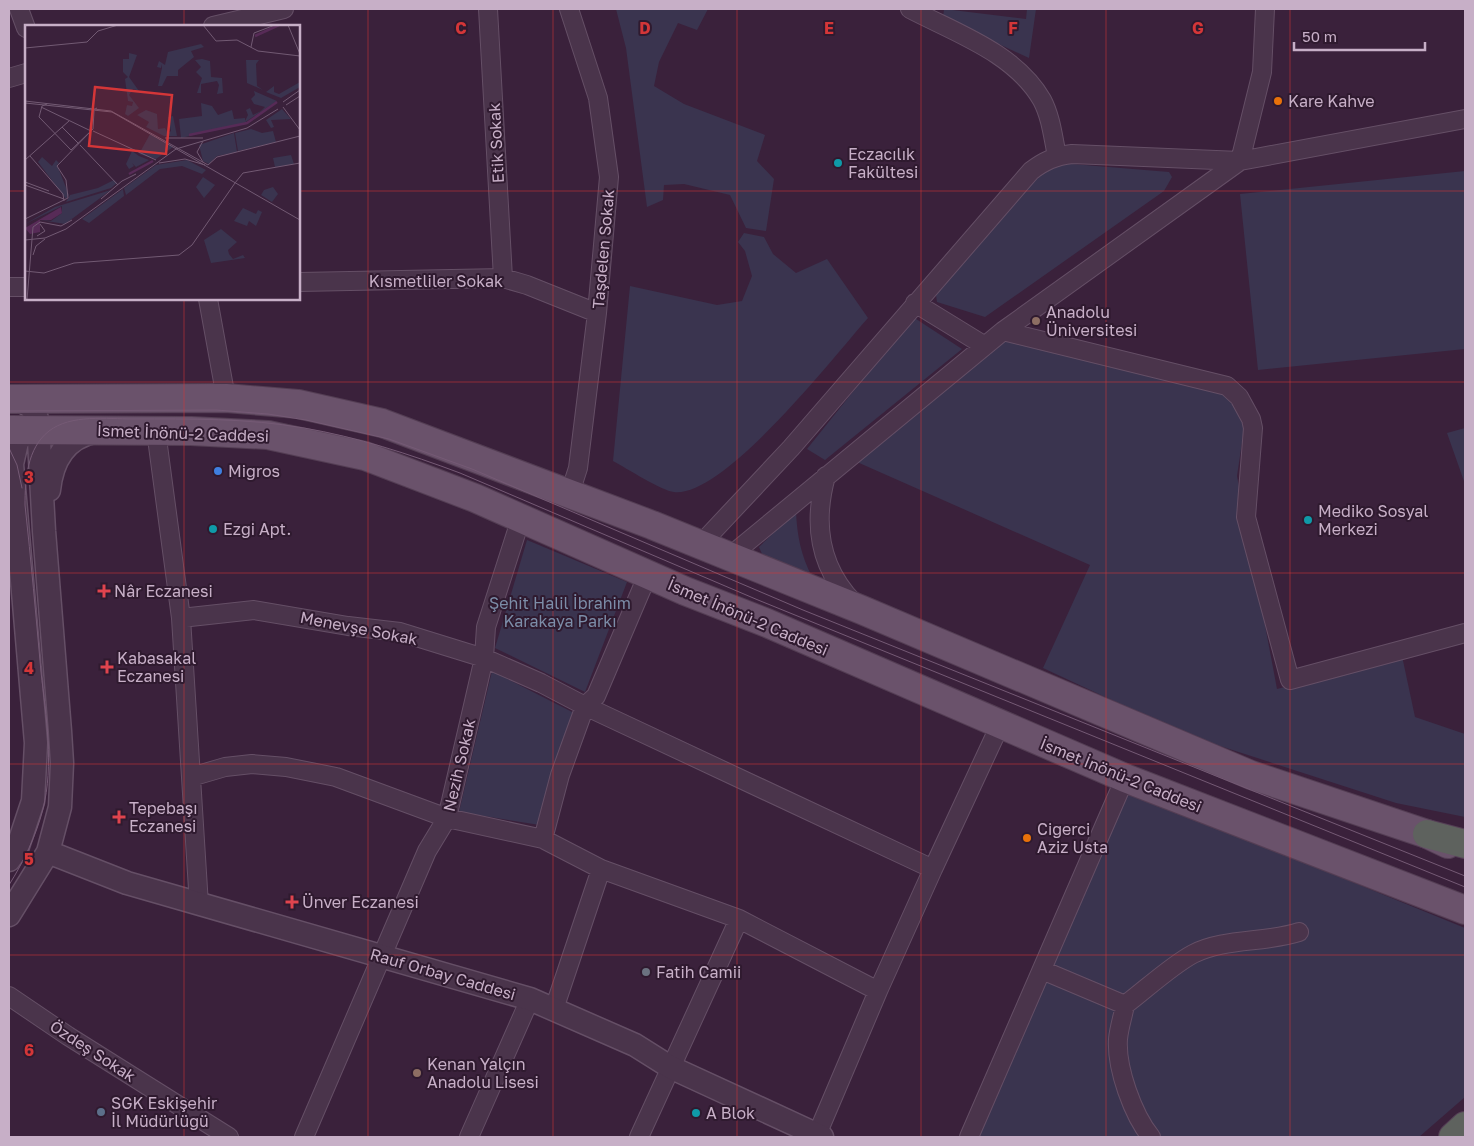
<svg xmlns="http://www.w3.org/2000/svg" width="1474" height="1146" viewBox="0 0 1474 1146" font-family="'Golos Text',sans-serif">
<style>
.green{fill:#3a344f}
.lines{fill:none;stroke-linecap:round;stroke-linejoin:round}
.minor-casing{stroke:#654f66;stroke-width:20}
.tertiary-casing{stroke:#654f66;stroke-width:25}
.primary-casing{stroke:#543e54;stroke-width:30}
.trunk-casing{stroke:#553f56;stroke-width:30}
.minor{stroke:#4a344b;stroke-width:18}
.tertiary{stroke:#4a344b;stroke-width:22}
.primary{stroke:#6a526b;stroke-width:28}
.trunk{stroke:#5e625e;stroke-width:28}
.tram{stroke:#755a75;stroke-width:1}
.grid{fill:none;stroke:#d43638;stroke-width:1;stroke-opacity:0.55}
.food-dot{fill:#e8710a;stroke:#2f1a2f;stroke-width:2}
.culture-dot{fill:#0f9aa8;stroke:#2f1a2f;stroke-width:2}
.education-dot{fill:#8d6e63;stroke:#2f1a2f;stroke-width:2}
.shop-dot{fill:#3f7fe0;stroke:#2f1a2f;stroke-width:2}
.health-dot{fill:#e0444e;stroke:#2f1a2f;stroke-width:2}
.worship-dot{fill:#6b7280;stroke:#2f1a2f;stroke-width:2}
.service-dot{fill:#5c6f8a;stroke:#2f1a2f;stroke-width:2}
.labels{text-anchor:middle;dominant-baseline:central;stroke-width:4;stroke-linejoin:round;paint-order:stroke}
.poi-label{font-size:16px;fill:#c7afc7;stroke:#2f1a2f;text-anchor:start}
.street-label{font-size:16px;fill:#c7afc7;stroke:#2f1a2f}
.park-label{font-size:16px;fill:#7c8da8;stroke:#2f1a2f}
.inset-river{fill:none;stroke:#572b57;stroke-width:2.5}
.inset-road{fill:none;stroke:#725a73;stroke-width:1}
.view{fill:#d43638;fill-opacity:0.15;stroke:#d43638;stroke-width:2.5}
.inset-edge{fill:none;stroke:#c7afc7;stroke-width:2.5}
.grid-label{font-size:16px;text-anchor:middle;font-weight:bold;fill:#d43638;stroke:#2f1a2f;stroke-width:4;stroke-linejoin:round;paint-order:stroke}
</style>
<rect width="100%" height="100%" fill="#3a213b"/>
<path class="green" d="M616,9H708L697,30L678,23L659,62L654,86L684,104L765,135L757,161L774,179L766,231L746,228L730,195L684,184L664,185L663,200L647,207L626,48Z
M944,9L1026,19L1027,9H1036L1029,58L943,18Z
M1060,163L1169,172L1172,177L1164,191L985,317L937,302L935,287L1027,181Z
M1465,171V349L1258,370L1240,194Z
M744,233L764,237L773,254L796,273L827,259L868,318C835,355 724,498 674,492C662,491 626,468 613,461L630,286L717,305L742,301L752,276L745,251L738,242Z
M913,317L962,349L825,460L807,449Z
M1004,340L1219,391L1228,397L1240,411L1244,429L1237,476L1277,689L1402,656L1415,717L1465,734V817L1396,803L1189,736L1043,668L1090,565L857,462Z
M1465,428V484L1447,433Z
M796,511C797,536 801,555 812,577L762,554L759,547Z
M527,540L627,582L585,692L495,648Z
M492,671L576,714L546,826L459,812Z
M1129,791L1465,928V1097L1419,1137H977Z"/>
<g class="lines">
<g class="minor-casing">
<path id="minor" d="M19,9L26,28
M488,9L503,278
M569,9L598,98L609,177L597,313L578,468L570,493
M910,9C956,33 1015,53 1042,100C1051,117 1053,137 1057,156
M213,26L284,9
M9,78L26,73
M1240,161L1262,72L1265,9
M299,282L503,278L527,285L597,313
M9,287H26
M208,299L226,398
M915,303L985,346
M1003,331L1227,386L1239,397L1251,419L1253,428L1246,517L1290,680L1465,633
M156,431L181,618L199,905
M826,476C813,523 819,567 854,603
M700,545L791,448L1031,171C1044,161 1055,156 1072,154L1240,161L1465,119
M729,557L1003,331L1240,161
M181,618L254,610L348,626L400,632L484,658L541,683L585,706L933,869L878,991
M191,777L225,767L252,764L286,767L336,777L447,818L543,839L601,869L739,919L878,991L816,1137
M543,839L560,775L585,706L596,696L648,574
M933,869L1000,725
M1042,970L1125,1005C1145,990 1172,965 1193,954C1223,938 1266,943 1299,932
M9,996L68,1036L229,1137
M1125,1005C1123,1016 1119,1028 1118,1039C1116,1068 1133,1115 1151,1137
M554,1009L601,869
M304,1137L427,851L447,818L484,658L486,627L521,518
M469,1137L530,999
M639,1137L739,919
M969,1137L1125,778"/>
</g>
<g class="tertiary-casing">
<path id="tertiary" d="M49,490C52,461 65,438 94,432
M48,852L127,883L530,999L635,1045L670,1067L822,1137
M9,860L17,849L33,801L36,743L12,464L17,442L35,419
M9,915L48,852L60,807L62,763L60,731L44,531L38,423C35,407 27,402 11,398"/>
</g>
<g class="primary-casing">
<path id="primary" d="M9,399L226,398L298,404L382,423L652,525L862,610L1251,775L1427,834L1448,844
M9,430L191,431L268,435L365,456L475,498L685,591L767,623L1125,778L1465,910"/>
</g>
<g class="trunk-casing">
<path id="trunk" d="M1427,834L1465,844
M1453,1137L1465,1126"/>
</g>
<use href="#minor" class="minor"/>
<use href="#tertiary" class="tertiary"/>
<use href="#primary" class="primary"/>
<use href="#trunk" class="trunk"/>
<path class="tram" d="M9,411L216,410L268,414L306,420L389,439L472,469L803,610L1465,876
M9,448L17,465L22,488
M9,885C24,861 36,836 43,809C54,765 46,716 41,672C36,616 31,560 25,505C25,480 27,448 49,431C71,414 107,419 133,419C190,419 247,418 304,428C357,437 409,454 460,473L758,600L1465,887"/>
</g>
<path class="grid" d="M184,9V26M368,9V1137M553,9V1137M737,9V1137M921,9V1137M1106,9V1137M1290,9V1137M9,191H26M299,191H1465M184,299V1137M9,382H1465M9,573H1465M9,764H1465M9,955H1465"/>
<g class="food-dot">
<circle cx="1278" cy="101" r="5"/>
<circle cx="1027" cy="838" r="5"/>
</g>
<g class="culture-dot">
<circle cx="838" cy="163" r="5"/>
<circle cx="1308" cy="520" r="5"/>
<circle cx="213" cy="529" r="5"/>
<circle cx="696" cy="1113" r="5"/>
</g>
<g class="education-dot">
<circle cx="1036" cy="321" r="5"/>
<circle cx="417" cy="1073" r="5"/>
</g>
<circle class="shop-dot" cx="218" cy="471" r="5"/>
<g class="health-dot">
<path d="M101.5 583.5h5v5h5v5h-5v5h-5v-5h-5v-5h5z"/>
<path d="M104.5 659.5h5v5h5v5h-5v5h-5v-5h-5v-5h5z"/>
<path d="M116.5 809.5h5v5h5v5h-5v5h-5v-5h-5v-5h5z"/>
<path d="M289.5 894.5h5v5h5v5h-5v5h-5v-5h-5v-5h5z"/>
</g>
<circle class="worship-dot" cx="646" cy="972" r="5"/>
<circle class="service-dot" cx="101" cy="1112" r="5"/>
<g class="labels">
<g class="poi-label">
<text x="1288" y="101">Kare Kahve</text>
<text x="848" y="154">Eczacılık<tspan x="848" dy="18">Fakültesi</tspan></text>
<text x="1046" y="312">Anadolu<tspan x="1046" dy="18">Üniversitesi</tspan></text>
<text x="228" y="471">Migros</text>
<text x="1318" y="511">Mediko Sosyal<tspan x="1318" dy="18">Merkezi</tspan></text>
<text x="223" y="529">Ezgi Apt.</text>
<text x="114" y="591">Nâr Eczanesi</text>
<text x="117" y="658">Kabasakal<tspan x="117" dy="18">Eczanesi</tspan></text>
<text x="129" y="808">Tepebaşı<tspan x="129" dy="18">Eczanesi</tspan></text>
<text x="1037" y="829">Cigerci<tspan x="1037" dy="18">Aziz Usta</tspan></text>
<text x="302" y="902">Ünver Eczanesi</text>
<text x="656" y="972">Fatih Camii</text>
<text x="427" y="1064">Kenan Yalçın<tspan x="427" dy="18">Anadolu Lisesi</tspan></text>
<text x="111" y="1103">SGK Eskişehir<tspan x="111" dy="18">İl Müdürlüğü</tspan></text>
<text x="706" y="1113">A Blok</text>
</g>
<g class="street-label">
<text transform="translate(496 143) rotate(-93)">Etik Sokak</text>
<text transform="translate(603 249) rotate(-85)">Taşdelen Sokak</text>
<text x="436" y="281">Kısmetliler Sokak</text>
<text transform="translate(183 433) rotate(2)">İsmet İnönü-2 Caddesi</text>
<text transform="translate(748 617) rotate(23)">İsmet İnönü-2 Caddesi</text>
<text transform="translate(359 628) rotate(11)">Menevşe Sokak</text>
<text transform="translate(459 765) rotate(-77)">Nezih Sokak</text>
<text transform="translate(1121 775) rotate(22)">İsmet İnönü-2 Caddesi</text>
<text transform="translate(443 974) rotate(16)">Rauf Orbay Caddesi</text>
<text transform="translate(93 1051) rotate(33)">Özdeş Sokak</text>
</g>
<g class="park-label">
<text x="560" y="603">Şehit Halil İbrahim<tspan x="560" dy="18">Karakaya Parkı</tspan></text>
</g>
</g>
<g transform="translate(25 25)">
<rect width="275" height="275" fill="#3a213b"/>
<path d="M176,19L179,22L166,26L169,32L153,45V51H142L137,61H133L137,43L136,39V43L132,42L134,36L140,40L143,27ZM104,28L112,30L104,52L114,66L108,64L104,70L114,83L103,91L100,89L102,80L107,81L108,77L103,76L100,54L103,52L98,47V34H104ZM177,34L185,36L186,52L197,53L198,68L192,69L194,60L192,56L176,59V68H172L177,53L171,47L176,42L170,35ZM221,35H234L231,39L232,61L238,65L222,58ZM275,57V62L256,73L241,67L249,61V67L254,69ZM229,66L252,76L219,98L156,113L154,94L177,91L176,78L187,81L193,90L207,85L209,94L220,93V96L223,90L221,85L225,83L228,90L236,86L240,82L229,79L226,74L230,70ZM257,84L266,94L246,95L249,102L246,103L241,95ZM121,85L132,89L133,104L140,103L143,108L146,106L143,92L148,91L152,111H139L121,102L124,97L112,90ZM226,104L237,108L248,106L251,117L213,126L210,108ZM209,108L212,127L192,131L184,139L178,136L174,120ZM125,109L148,122L131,134L114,129ZM107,126L114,131L124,135L111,142L107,138L109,141L104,144L101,139ZM266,130L269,139L250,142L248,133ZM17,132L27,141L31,135L34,138L32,140L44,170L41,174L13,137ZM162,135L181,145L177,149L157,141L135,144L101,170L99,163L131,140ZM178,152L190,160L179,173L171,162ZM89,155L92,158L86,163L41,177L45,170L73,163ZM248,162L253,169L247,177L236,170L239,165ZM98,164L99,171L64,198L57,194ZM86,165L40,199L15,195L26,196L37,188V181L0,199L30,182ZM218,183L231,189L233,185L237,187L231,201L224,196L222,201L209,196ZM196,204L212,217L203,225L204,229L208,234L218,230L220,233L186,238L179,215Z" fill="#3a344f"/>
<path d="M36,182L37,188L26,195H15V207L5,209L0,203Z" fill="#572b57"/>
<path class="inset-river" d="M230,11L254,0M164,110L222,98L252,77M104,149L128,136"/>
<path class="inset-road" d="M178,0L191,16L212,15L233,26L275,31M263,0L275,29M226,22L229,8L250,0M0,23L62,17L73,6L93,0M0,49V73M0,76L86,86L183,140L192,132L275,111M258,77L275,65M0,78L87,87L275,195M22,79L17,81L14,92L46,125L68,104L69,86L65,83M261,80L275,71M16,82L66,106M258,82L275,105M37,102L54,119M68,106L131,135M140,113H178M178,116L172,127L178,137M55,120L93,160M5,131L38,169L39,176M0,135L44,96M134,138L160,134L180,140M0,157L24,166M210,158L218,148L275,138M0,160L39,174M76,174L97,156L111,149M0,194L43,173L41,155L32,141L66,106L68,85L72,83M12,211L20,206L15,199M0,215L20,213L41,204L151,124L222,103L253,84M8,230L11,221L20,214M0,246L19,248L49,238L154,230L167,220L210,158M2,275L8,202L15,197L36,201L47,195"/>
<path class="view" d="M70,62L147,70L141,129L64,121Z"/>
<rect width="275" height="275" class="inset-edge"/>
</g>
<g class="grid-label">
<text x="461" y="34">C</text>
<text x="645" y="34">D</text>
<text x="829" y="34">E</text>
<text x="1013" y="34">F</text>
<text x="1198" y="34">G</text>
<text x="29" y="483">3</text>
<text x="29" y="674">4</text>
<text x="29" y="865">5</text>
<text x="29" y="1056">6</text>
</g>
<rect width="1474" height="1146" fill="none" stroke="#c7afc7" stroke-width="20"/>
<path d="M1294 42v8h131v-8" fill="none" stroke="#c7afc7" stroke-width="2.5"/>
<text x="1302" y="42" font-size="15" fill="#c7afc7" stroke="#2f1a2f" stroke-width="4" paint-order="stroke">50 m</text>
</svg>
